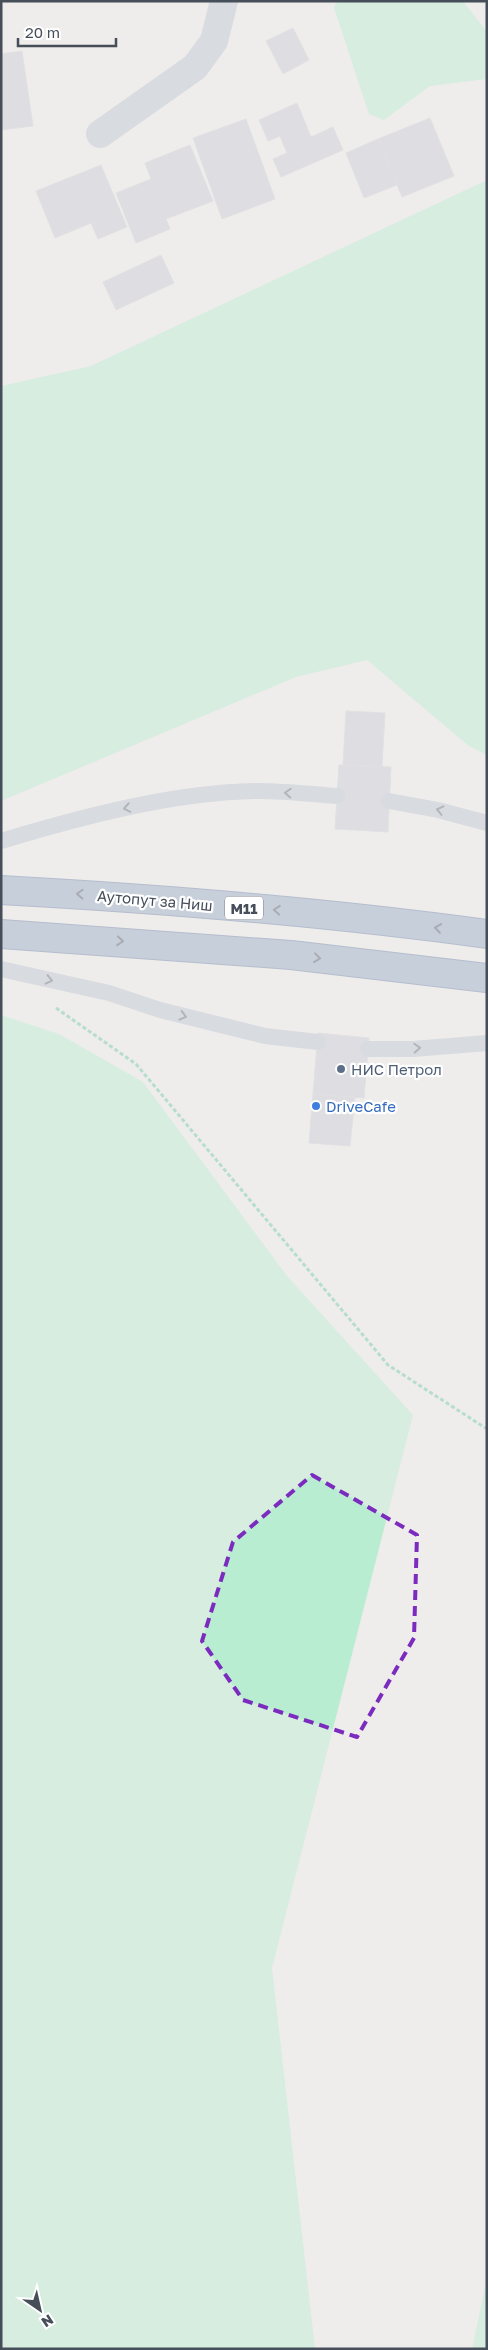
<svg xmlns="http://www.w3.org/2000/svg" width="488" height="2350" viewBox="0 0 488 2350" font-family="'Golos Text',sans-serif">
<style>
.green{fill:#b9edd1}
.building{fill:#c9cad2;stroke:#d0d2d8}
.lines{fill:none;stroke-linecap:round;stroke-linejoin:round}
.trunk-casing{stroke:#6f85a7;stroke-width:30}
.path{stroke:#72caa6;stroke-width:3;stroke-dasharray:4 2.5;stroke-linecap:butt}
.service{stroke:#bdc5ce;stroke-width:16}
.minor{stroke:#bdc5ce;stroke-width:28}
.trunk{stroke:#98aac3;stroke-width:28}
.oneway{stroke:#69727c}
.oneway2{stroke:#56606e}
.marked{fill:none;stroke:#7b2cbf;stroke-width:4;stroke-dasharray:10 6;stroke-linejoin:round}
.service-dot{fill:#5c6f8a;stroke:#fff;stroke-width:2}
.shop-dot{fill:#3f7fe0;stroke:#fff;stroke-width:2}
.labels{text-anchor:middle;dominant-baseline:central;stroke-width:4.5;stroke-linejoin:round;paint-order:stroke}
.shield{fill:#fff;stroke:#7d838b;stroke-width:1}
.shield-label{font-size:14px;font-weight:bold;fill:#454e59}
.street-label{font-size:15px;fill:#454e59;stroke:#fff}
.service-label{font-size:15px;fill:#4e5e75;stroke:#fff;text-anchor:start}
.shop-label{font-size:15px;fill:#366cbe;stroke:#fff;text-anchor:start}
</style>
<rect width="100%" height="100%" fill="#efecec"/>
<path class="green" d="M337,1H463L487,32V79L430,86L384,120L369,114L334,8Z
M487,180V755L469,746L367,660L296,677L1,801V386L91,366Z
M1,1015L59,1034L143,1082L287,1276L413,1415L272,1968L315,2349H1Z
M487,2277V2349H472Z"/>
<path class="building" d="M293,28L309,60L283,74L266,41Z
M22,51L33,126L1,130V54Z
M297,103L311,137L333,127L343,150L281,177L273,159L287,153L280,136L268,141L259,120Z
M430,118L454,176L402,197L378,139Z
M246,119L275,199L222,219L193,138Z
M378,139L397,185L364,198L346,153Z
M190,145L213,201L166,219L170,229L136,243L116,193L151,179L145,163Z
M101,165L127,227L98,239L91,223L55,238L36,191Z
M161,255L174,283L116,310L103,282Z
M346,711L385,713L382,767L343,765Z
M339,765L391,767L388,832L335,829Z
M318,1033L369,1038L364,1098L313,1094Z
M313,1094L355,1097L350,1146L309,1143Z"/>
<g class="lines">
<g class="trunk-casing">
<path id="trunk" d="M1,890C164,899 326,912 487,934
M1,934L291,955L487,978"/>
</g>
<path class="path" d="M56,1008L136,1064L388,1365L487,1429"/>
<path class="service" d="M389,801L438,810L487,823
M1,841C81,817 174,792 257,791C284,791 311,794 337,796
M1,969L109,993L160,1010L265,1036L318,1042
M368,1049H413L487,1043"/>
<path class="minor" d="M100,134L195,67L214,41L224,1"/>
<use href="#trunk" class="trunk"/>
</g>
<defs><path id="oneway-chevron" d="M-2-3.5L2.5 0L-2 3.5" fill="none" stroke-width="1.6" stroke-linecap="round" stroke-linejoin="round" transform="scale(1.25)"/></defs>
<g class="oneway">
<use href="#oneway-chevron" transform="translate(288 793) rotate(-177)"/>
<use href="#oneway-chevron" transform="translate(127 808) rotate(169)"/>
<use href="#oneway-chevron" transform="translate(440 810) rotate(-167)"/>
<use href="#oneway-chevron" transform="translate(49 980) rotate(13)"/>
<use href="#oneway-chevron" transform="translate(183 1016) rotate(15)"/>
<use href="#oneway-chevron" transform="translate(417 1048) rotate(-3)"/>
</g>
<g class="oneway2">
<use href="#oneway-chevron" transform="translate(80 894) rotate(-177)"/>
<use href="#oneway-chevron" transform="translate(277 910) rotate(-175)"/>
<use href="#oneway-chevron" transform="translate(438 928) rotate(-172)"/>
<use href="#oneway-chevron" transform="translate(120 941) rotate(5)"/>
<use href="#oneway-chevron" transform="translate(317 958) rotate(7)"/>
</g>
<path d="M0 0H488V2350H0ZM312,1475L417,1535L414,1638L357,1737L243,1700L202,1641L233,1542Z" fill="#efecec" fill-opacity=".55" fill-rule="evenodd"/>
<path class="marked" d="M312,1475L417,1535L414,1638L357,1737L243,1700L202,1641L233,1542Z"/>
<circle class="service-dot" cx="341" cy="1069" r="5"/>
<circle class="shop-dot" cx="316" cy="1106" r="5"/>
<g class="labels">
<rect class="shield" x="225" y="896.5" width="38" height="23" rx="4"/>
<g class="shield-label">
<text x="244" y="908">M11</text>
</g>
<g class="street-label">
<text transform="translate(155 900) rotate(5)">Аутопут за Ниш</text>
</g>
<g class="service-label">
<text x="351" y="1069">НИС Петрол</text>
</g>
<g class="shop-label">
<text x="326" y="1106">DriveCafe</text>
</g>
</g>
<rect width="488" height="2350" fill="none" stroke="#454e59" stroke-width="5"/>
<g transform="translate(40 2310) rotate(146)" stroke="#ffffff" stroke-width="4" paint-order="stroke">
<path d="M0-4L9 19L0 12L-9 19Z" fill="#454e59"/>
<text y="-8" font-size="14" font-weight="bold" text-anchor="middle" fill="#454e59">N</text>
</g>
<path d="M18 38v8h98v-8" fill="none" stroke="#454e59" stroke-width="2.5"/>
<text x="25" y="38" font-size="15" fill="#454e59" stroke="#ffffff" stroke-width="4" paint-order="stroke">20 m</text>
</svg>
